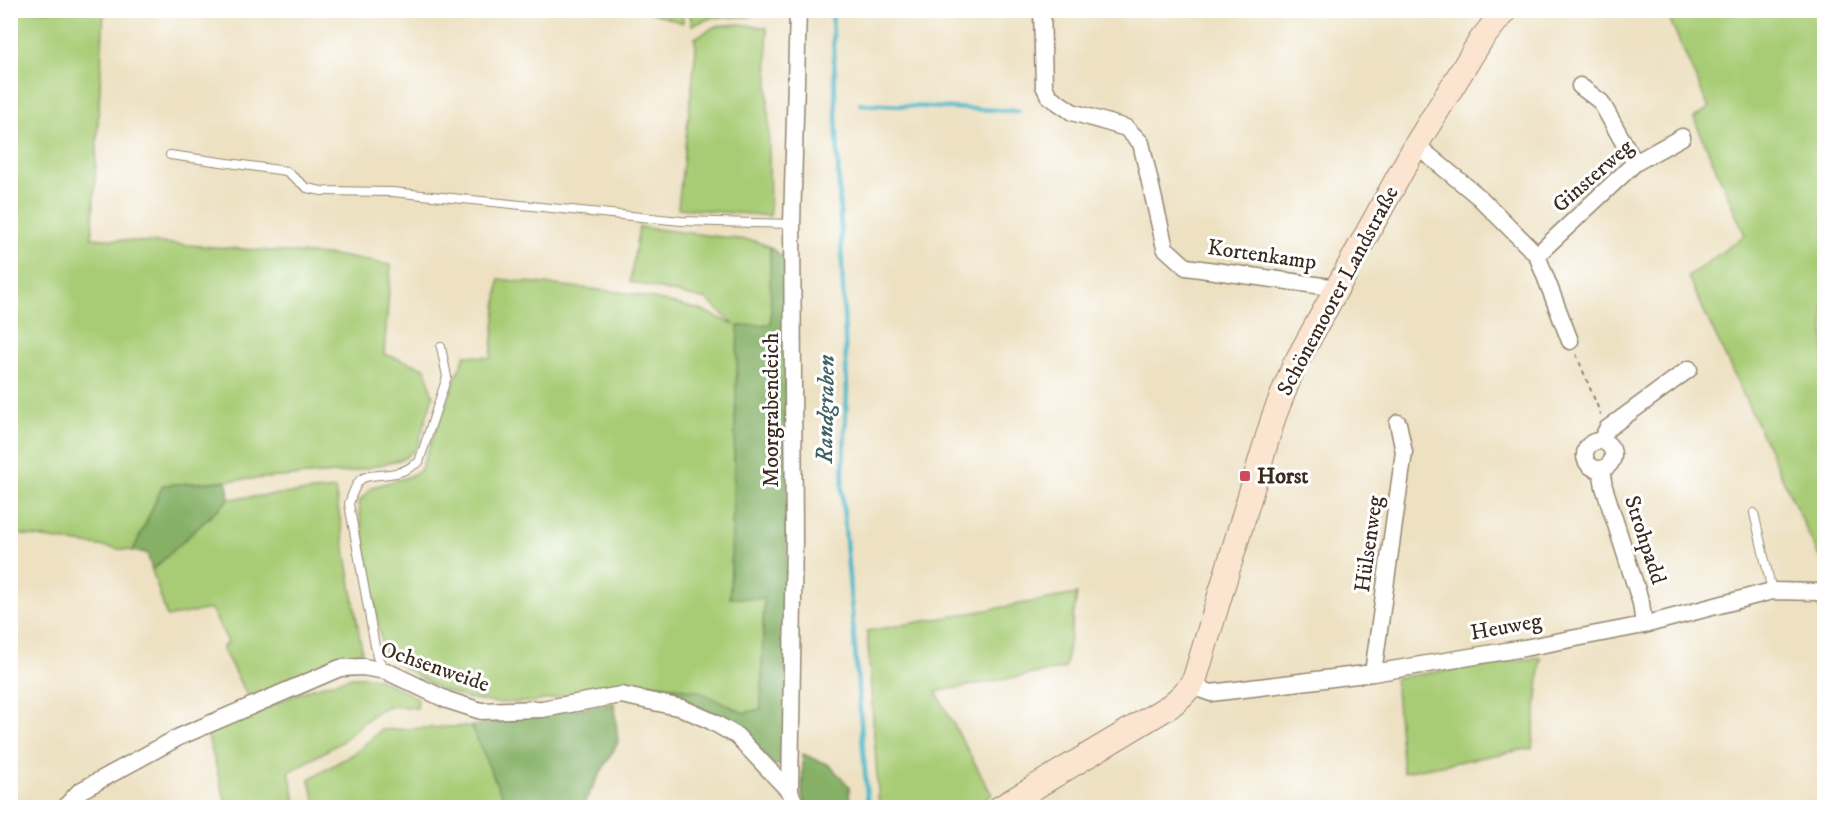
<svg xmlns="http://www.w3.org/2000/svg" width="1835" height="818" viewBox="0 0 1835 818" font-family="'IM FELL DW Pica',serif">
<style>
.green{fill:#a7cc75;stroke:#717b4a;stroke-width:1.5}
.forest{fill:#85b066;stroke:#606d42;stroke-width:1.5}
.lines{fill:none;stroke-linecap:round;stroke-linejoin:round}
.stream{stroke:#4ab6c7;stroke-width:4.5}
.lane-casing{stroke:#948670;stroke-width:10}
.street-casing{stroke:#948670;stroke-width:19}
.secondary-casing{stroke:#948670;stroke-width:26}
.path{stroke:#948670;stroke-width:2;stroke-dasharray:4.5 4.5;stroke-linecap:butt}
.lane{stroke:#fff;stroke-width:8}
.street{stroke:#fff;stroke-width:16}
.secondary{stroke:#fce5d0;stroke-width:24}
.poi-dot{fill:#d1495b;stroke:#fff;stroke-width:2}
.labels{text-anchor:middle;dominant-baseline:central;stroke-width:6;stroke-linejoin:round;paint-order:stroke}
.street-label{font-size:22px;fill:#3b2a1e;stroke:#fff}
.poi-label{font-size:22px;font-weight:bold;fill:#3b2a1e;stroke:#fff;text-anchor:start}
.water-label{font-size:24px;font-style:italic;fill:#416262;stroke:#fff}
</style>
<rect width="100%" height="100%" fill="#fff"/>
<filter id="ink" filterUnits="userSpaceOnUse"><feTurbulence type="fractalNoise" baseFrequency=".0167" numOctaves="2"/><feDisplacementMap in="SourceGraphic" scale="12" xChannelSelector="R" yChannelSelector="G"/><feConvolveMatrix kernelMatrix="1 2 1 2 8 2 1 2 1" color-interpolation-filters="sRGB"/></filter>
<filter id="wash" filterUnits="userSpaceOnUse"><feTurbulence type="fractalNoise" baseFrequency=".008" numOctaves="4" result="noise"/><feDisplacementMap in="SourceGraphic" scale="24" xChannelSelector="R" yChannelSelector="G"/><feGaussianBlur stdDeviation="1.35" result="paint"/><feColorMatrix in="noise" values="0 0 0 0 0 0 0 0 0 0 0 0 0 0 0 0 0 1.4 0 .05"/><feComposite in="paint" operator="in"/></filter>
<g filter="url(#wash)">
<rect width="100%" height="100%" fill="#ede1c2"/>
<path class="green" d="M11,11H104L92,238L339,256L391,265L384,354L425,368L433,396L417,448L403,459L351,472L163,485L133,551L11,533Z
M646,11H682L683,23Z
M689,11V10L759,11L750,17H714L692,25Z
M1666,11H1824V561L1818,554L1688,277L1745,235L1694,118L1709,108Z
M740,24L767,28L770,216L678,208L696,49L695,38L716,26Z
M639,227L755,241L770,247L771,325L738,326L730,598H764L761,709L744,713L698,691L641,682L533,702L497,703L465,698L438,688L401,666L383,651L358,503L372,487L405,478L420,471L465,355L491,358L499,279L628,293L701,310L735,325L707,300L630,282Z
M335,489L362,651L249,699L222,648L228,642L211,609L167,617L152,570L229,499Z
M1077,594L1065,668L936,692L992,795L971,807H879L867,631Z
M1541,657L1532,748L1403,772L1395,678Z
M352,677H374L418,698L417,708L388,706L372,715L340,743L289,772L297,807H227L207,733L310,689Z
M471,726L507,807H317L309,779L355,753L381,730Z"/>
<path class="forest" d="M770,247L786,260L789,291L785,765H774L753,742L717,715L641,682L698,691L744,713L761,709L764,599L730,598L738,326L771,324Z
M227,481L229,499L152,570L147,553L133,551L163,485Z
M614,703L618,742L585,801L584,807H507L471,726Z
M803,754L829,765L849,786L850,807H807L802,796Z"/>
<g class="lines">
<path class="stream" d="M832,10L847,390L842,492L868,808
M860,104L1019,111"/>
</g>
</g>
<g filter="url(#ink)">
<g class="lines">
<g class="lane-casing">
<path id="lane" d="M170,155L286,171L307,188L322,191L392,192L681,221L792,224
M1754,513L1772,591
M386,671L377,657L349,504C360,468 364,479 396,473C404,472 412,466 419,462L447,377L441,347"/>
</g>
<g class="street-casing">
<path id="street" d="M1042,10L1044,86L1049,96L1072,112L1126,128L1141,143L1165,248L1186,267L1337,288
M1580,86L1601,102L1635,163
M1416,145L1479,197L1537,255L1570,341
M1537,255L1635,163L1682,137
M1601,441L1607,429L1689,369
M1585 455a14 14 0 1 1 28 0a14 14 0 1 1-28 0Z
M1601,469L1604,487L1641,603L1644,625
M1373,673L1404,452L1398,423
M1191,686L1211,693L1373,673L1524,648L1644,625L1772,591L1819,592L1824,596
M67,808L68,804L80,791L179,737L340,668L363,667L386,671L447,700L481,711L542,709L621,695L682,708L711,721L737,736L790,792
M797,808L790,792L794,537L792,224L798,10"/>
</g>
<g class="secondary-casing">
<path id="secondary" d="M1000,808L1170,706C1181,697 1189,690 1195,678L1274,416L1294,366L1416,145L1481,40L1505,10"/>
</g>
<path class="path" d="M1576,354L1601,415"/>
<use href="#lane" class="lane"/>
<use href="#street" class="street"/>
<use href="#secondary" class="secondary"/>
</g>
</g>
<rect class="poi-dot" x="1239" y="470" width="12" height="12" rx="3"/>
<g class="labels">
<g class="street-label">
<text transform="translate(1593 176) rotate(-41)">Ginsterweg</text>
<text transform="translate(1262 255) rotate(8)">Kortenkamp</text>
<text transform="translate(1338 291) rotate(-62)">Schönemoorer Landstraße</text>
<text transform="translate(771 410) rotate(-90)">Moorgrabendeich</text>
<text transform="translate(1645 540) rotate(72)">Strohpadd</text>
<text transform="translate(1369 544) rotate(-82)">Hülsenweg</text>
<text transform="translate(1506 627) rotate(-10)">Heuweg</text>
<text transform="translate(435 667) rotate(19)">Ochsenweide</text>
</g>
<g class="poi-label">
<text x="1257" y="476">Horst</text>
</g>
<g class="water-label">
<text transform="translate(826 409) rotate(-89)">Randgraben</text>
</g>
</g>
<rect width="1835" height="818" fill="none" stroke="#fff" stroke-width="36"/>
</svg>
